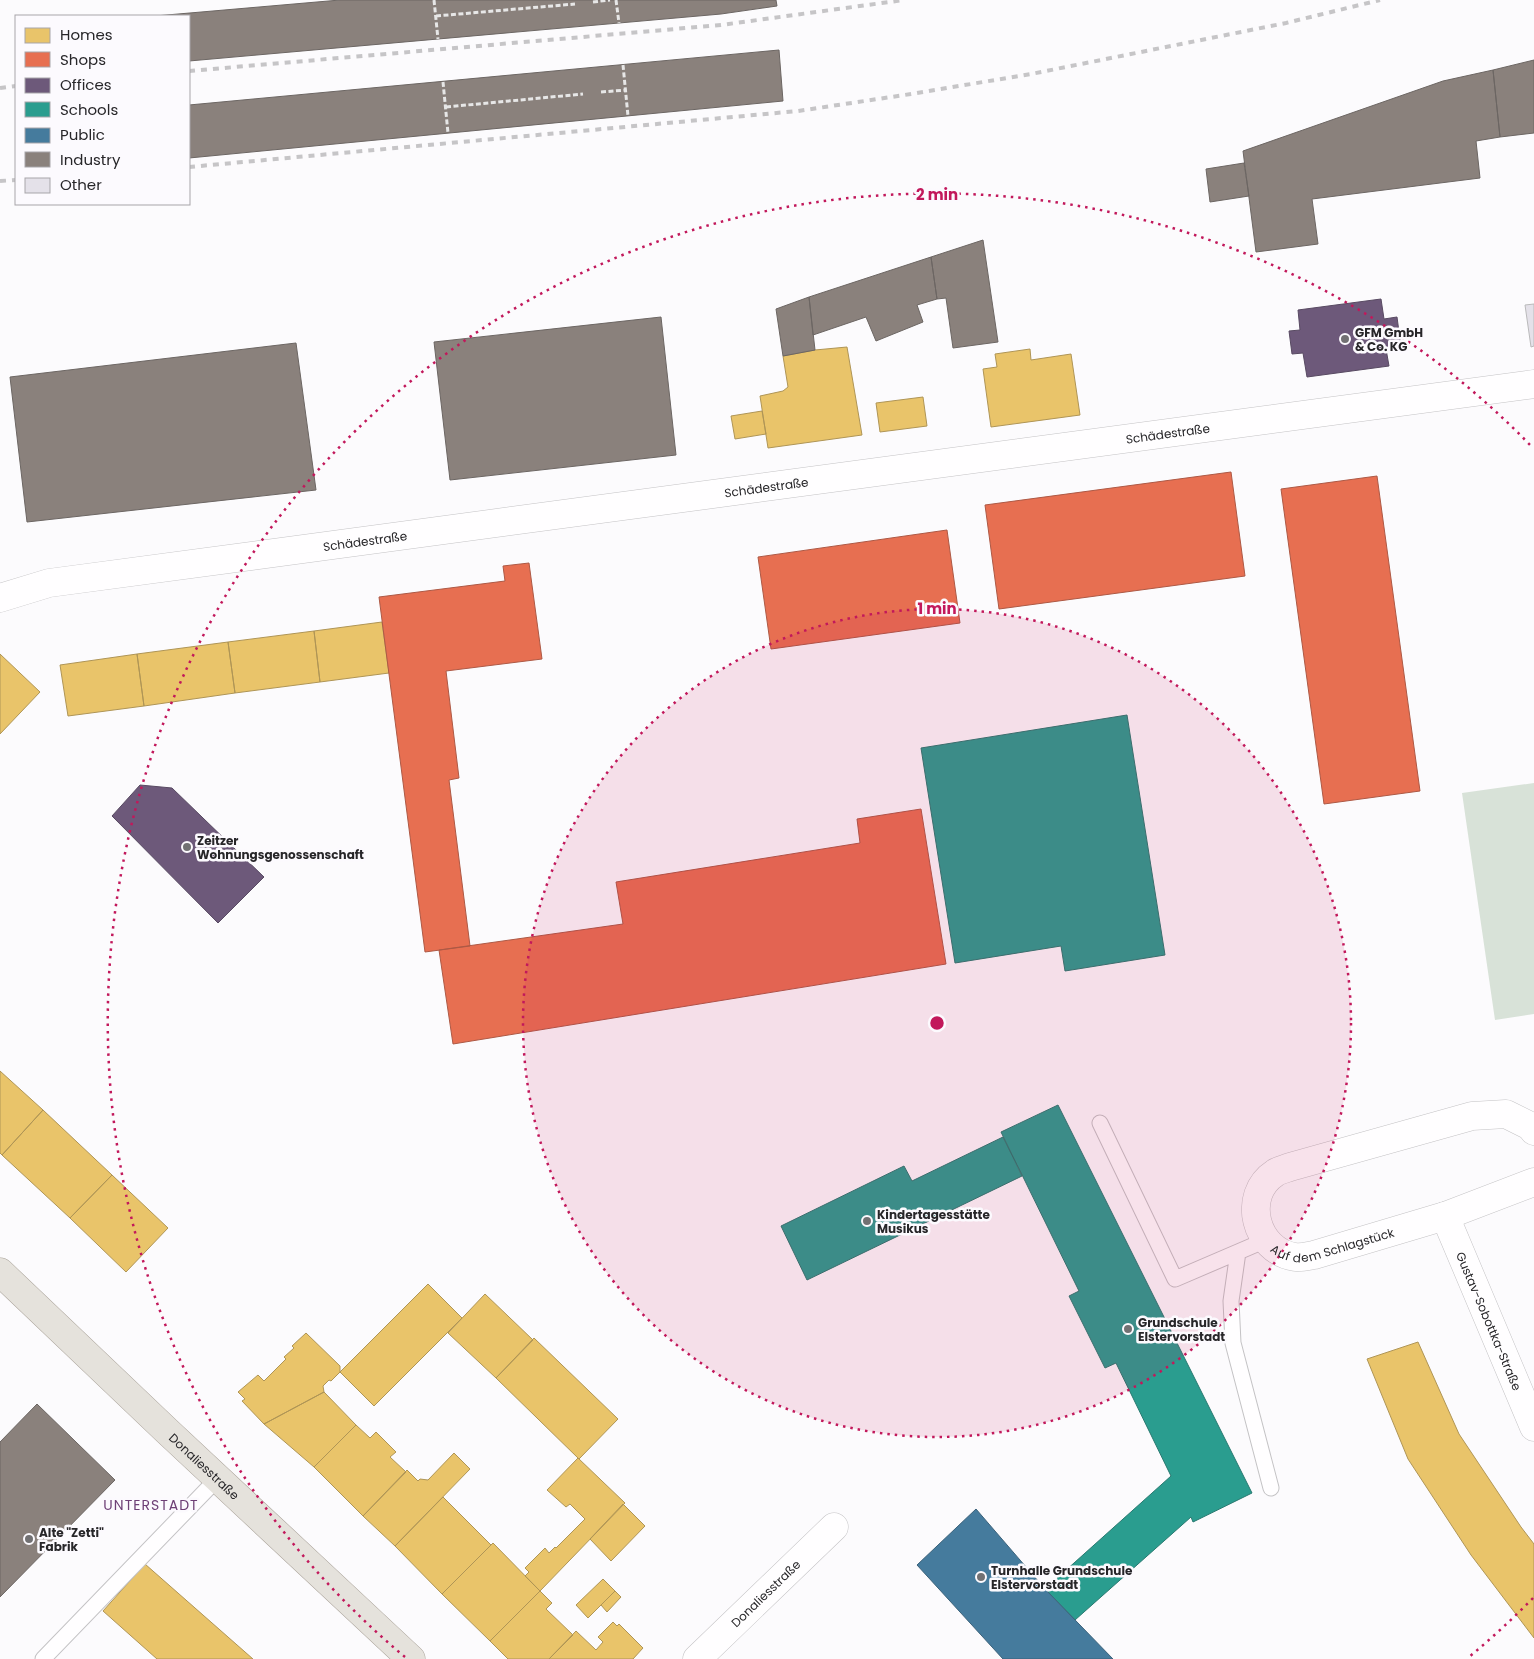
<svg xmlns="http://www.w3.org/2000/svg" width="1534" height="1659" viewBox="0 0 1534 1659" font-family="Poppins,sans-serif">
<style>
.green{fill:#d8e2d8}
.homes{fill:#e9c46a;stroke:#af9556}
.shops{fill:#e76f51;stroke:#ad5945}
.offices{fill:#6d597a;stroke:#584a62}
.schools{fill:#2a9d8f;stroke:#297970}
.public{fill:#457b9d;stroke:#3c627a}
.industry{fill:#8a817c;stroke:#6c6663}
.building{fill:#e4e1e9;stroke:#bababb}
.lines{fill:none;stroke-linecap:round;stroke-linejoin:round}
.lane-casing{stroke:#c4c3c5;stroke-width:17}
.street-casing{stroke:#c4c3c5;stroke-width:29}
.primary-casing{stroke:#a8a198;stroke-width:29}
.path{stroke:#e7e7e7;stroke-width:3;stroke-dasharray:5 2.5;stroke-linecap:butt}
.lane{stroke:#fffeff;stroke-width:15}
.street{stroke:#fffeff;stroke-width:28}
.primary{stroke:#e5e2dc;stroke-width:28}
.rail{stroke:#c6c5c7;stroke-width:4;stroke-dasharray:6 6;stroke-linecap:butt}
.ring{fill:none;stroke:#c2185b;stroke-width:2.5;stroke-dasharray:2.5 5}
.poi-dot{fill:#727173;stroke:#fcfafe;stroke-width:2}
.labels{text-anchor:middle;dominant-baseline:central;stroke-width:5;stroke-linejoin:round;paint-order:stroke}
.poi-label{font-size:12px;font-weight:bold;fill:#272629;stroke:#fcfafe;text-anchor:start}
.street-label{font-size:12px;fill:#272629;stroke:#fcfafe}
.neighbourhood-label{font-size:14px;letter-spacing:1px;fill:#6e4076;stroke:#fcfafe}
.centre{fill:#c2185b;stroke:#fcfafe;stroke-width:2.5}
.ring-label{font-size:15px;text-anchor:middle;font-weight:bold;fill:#c2185b;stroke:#fcfafe;stroke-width:5;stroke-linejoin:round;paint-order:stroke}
</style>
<rect width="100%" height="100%" fill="#fcfbfd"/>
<path class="green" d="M1534,783V1014L1495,1020L1462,793Z"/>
<path class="homes" d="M847,347L862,435L768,448L760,396L783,391L788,387L783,356L815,350Z
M1030,349L1031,360L1071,354L1080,415L991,427L983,369L997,367L995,354Z
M923,397L927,426L880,432L876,403Z
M762,411L766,434L735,439L731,416Z
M382,622L389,673L320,682L314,631Z
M314,631L320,682L235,693L228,642Z
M228,642L235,693L144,706L137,654Z
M0,654L40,692L0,734Z
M137,654L144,706L68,716L60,665Z
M0,1071L43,1110L2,1155L0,1153Z
M43,1110L112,1175L70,1218L2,1155Z
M112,1175L168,1228L126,1272L70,1218Z
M428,1284L462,1318L374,1406L340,1372Z
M485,1294L533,1340L496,1378L448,1333Z
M306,1333L340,1366V1372L331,1381L329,1380L323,1386L324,1392L264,1424L242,1401L245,1399L238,1392L258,1375L264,1381L286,1359L284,1357L294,1348L292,1346Z
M534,1338L618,1419L579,1459L496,1378Z
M1418,1342L1459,1434L1521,1527L1534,1544V1638L1471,1555L1408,1459L1367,1359Z
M324,1392L356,1425L314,1467L264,1424Z
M356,1425L370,1438L376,1432L396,1452L390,1457L406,1472L363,1516L314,1467Z
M454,1453L470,1469L395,1546L363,1516L407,1470L418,1481L420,1479L428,1480Z
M578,1458L625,1503L540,1591L525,1576L529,1572L525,1568L545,1548L549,1553L555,1547L556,1548L585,1519L570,1504L566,1507L547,1490Z
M443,1497L491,1545L442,1594L395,1546Z
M623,1504L645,1526L611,1561L590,1539Z
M493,1543L540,1591L490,1641L442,1594Z
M145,1564L253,1659H157L103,1611Z
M603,1579L615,1591L588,1618L576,1605Z
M540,1591L552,1603L546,1609L573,1635L549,1659H508L490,1641Z
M615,1591L621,1597L607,1612L601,1605Z
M613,1622L617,1626L619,1624L643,1648L633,1659H549L576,1631L596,1650L603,1642L598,1637Z"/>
<path class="shops" d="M1231,472L1245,576L999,609L985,505Z
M1377,476L1420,791L1324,804L1281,489Z
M947,530L960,623L771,649L758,557Z
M529,563L542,659L446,671L459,778L449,780L470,946L425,952L379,597L505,581L503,566Z
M921,809L946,964L453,1044L439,950L623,924L616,882L860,843L857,819Z"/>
<path class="offices" d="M1381,299L1384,319L1397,317L1401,347L1386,349L1389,366L1307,377L1303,353L1292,354L1289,331L1300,330L1298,310Z
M140,785L172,788L264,877L218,923L112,816Z"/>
<path class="schools" d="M1127,715L1165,955L1065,971L1061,946L955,963L921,748Z
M1058,1105L1252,1493L1193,1522L1191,1517L1075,1620L1045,1589L1171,1476L1116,1363L1105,1368L1069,1296L1079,1291L1001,1132Z
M1003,1137L1022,1176L807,1280L781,1226L904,1166L912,1181Z"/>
<path class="public" d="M976,1509L1045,1589L1113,1659H1003L917,1565Z"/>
<path class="industry" d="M340,0H776L777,6L721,14L189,61V16H155Z
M779,50L783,101L189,158V105Z
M1534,60V133L1500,137L1493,70Z
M1493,70L1500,137L1476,141L1480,178L1312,199L1318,244L1256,252L1243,151L1443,81Z
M1244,163L1249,196L1210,202L1206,169Z
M983,240L998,342L953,348L946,298L937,299L931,257Z
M931,257L937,299L917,305L923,322L876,341L866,317L813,335L809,297Z
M809,297L815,350L783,356L776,309Z
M661,317L676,455L450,480L434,342Z
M296,343L316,490L27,522L10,377Z
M37,1404L115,1480L0,1597V1442Z"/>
<path class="building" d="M1534,304V346L1531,347L1525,305Z"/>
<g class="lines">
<g class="lane-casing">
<path id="lane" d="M1100,1123L1175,1279L1266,1240
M1238,1252L1231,1301L1233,1343L1271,1488
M43,1659L218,1478"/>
</g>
<g class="street-casing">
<g id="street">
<path id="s1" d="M0,598L49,583L1534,384"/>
<path id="s2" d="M1534,1131L1530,1126L1506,1114L1472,1116L1290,1167C1285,1169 1279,1170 1275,1173C1241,1195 1255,1251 1295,1257C1301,1258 1308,1256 1314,1255L1445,1216L1534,1182"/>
<path id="s3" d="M1445,1216L1534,1427"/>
<path id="s4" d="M697,1659L834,1527"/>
</g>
</g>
<g class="primary-casing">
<g id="primary">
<path id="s5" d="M0,1272L167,1431L411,1659"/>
</g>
</g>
<path class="path" d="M434,0L438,39
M616,0L619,23
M593,2L610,0
M436,16L575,4
M623,65L628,116
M443,82L448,133
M601,92L626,90
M446,107L583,94"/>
<use href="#lane" class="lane"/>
<use href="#street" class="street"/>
<use href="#primary" class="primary"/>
<path class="rail" d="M189,71L721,25L904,0
M0,88L16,86
M189,167L798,111L911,94L1031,74L1286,23L1380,0
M0,181L16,180"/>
</g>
<circle cx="937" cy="1023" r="414" fill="#c2185b" fill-opacity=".12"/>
<g class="ring">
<circle cx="937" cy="1023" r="414"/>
<path d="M1533 1598A828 828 0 0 1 1469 1657M405 1657A828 828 0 1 1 1533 448"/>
</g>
<g class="poi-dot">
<circle cx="1345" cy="339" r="5"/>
<circle cx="187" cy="847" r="5"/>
<circle cx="867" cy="1221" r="5"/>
<circle cx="1128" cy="1329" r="5"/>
<circle cx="29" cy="1539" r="5"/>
<circle cx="981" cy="1577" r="5"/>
</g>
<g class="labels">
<g class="poi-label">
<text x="1355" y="332">GFM GmbH<tspan x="1355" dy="14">&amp; Co. KG</tspan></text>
<text x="197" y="840">Zeitzer<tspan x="197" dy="14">Wohnungsgenossenschaft</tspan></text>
<text x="877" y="1214">Kindertagesstätte<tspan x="877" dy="14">Musikus</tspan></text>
<text x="1138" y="1322">Grundschule<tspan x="1138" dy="14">Elstervorstadt</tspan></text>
<text x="39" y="1532">Alte "Zetti"<tspan x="39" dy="14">Fabrik</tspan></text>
<text x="991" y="1570">Turnhalle Grundschule<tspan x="991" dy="14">Elstervorstadt</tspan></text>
</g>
<g class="street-label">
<text stroke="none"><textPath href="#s1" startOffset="1180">Schädestraße</textPath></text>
<text stroke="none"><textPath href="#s1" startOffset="775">Schädestraße</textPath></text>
<text stroke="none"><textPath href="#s1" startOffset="370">Schädestraße</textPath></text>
<text stroke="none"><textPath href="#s2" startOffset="421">Auf dem Schlagstück</textPath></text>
<text stroke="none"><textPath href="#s3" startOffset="114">Gustav-Sobottka-Straße</textPath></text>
<text stroke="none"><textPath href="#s5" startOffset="282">Donaliesstraße</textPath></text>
<text stroke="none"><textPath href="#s4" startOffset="95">Donaliesstraße</textPath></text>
</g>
<g class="neighbourhood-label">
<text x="151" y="1505">UNTERSTADT</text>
</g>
</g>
<circle cx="937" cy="1023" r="8" class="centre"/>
<g class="ring-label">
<text x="937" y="200">2 min</text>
<text x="937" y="614">1 min</text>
</g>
<rect x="15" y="15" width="175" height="190" fill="#fcfafe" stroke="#a7a5a9"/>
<rect x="25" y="28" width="25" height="15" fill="#e9c46a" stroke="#a7a5a9"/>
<text x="60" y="40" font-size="15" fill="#272629">Homes</text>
<rect x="25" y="52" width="25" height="15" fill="#e76f51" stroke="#a7a5a9"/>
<text x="60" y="65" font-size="15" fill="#272629">Shops</text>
<rect x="25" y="78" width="25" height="15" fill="#6d597a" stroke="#a7a5a9"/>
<text x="60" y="90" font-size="15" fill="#272629">Offices</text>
<rect x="25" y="102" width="25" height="15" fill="#2a9d8f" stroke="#a7a5a9"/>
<text x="60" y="115" font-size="15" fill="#272629">Schools</text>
<rect x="25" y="128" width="25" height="15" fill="#457b9d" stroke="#a7a5a9"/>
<text x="60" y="140" font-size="15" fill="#272629">Public</text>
<rect x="25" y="152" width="25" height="15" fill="#8a817c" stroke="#a7a5a9"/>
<text x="60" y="165" font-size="15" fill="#272629">Industry</text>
<rect x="25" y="178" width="25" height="15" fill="#e4e1e9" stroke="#a7a5a9"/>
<text x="60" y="190" font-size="15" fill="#272629">Other</text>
</svg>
